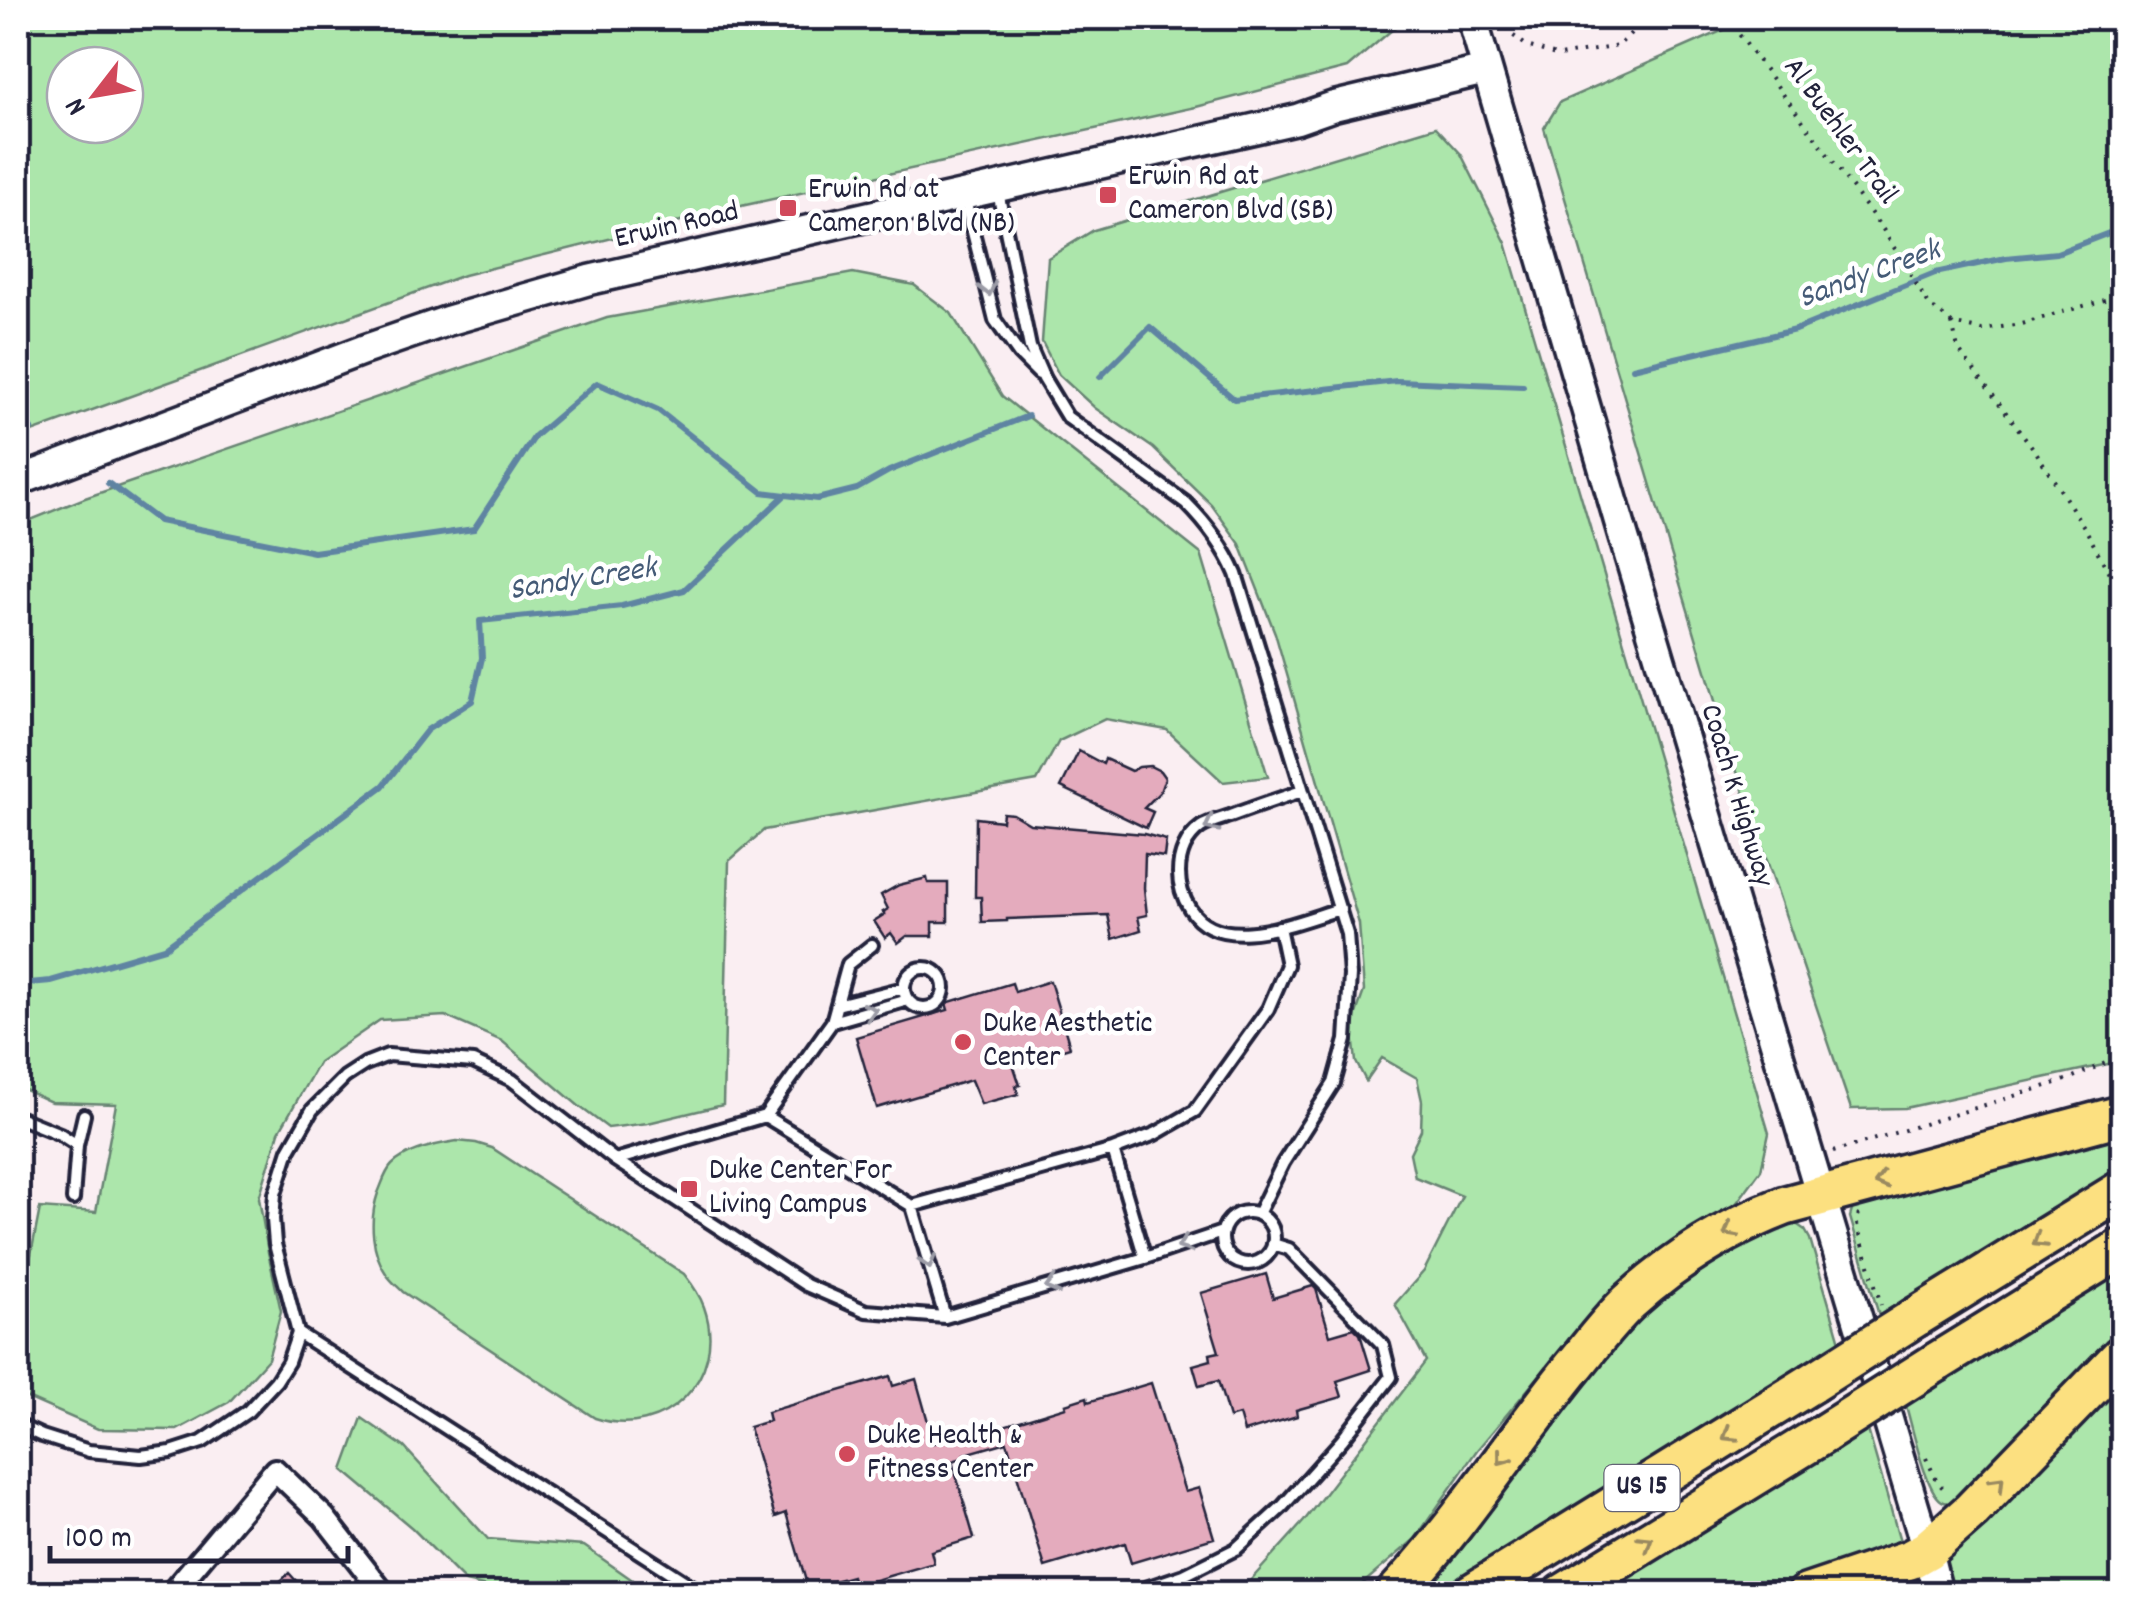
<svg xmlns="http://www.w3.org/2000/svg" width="2140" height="1611" viewBox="0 0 2140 1611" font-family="Dekko,sans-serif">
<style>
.green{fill:#ace6ab;stroke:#678473;stroke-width:2.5;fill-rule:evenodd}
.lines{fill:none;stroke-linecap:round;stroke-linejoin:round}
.stream{stroke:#5f84a2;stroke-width:6}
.building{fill:#e4abbd;stroke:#22223b;stroke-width:2.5}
.service-casing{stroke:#22223b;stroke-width:18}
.minor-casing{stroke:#22223b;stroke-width:28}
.secondary-casing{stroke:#22223b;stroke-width:35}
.motorway-casing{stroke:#22223b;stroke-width:45}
.path{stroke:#22223b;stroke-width:4;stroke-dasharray:2.5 8;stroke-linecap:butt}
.service{stroke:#fff;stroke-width:10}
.minor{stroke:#fff;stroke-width:20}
.secondary{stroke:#fff;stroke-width:28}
.motorway{stroke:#fce080;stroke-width:38}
.motorway-bridge-casing{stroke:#22223b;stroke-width:45;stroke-linecap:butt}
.motorway-bridge{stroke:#fce080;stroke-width:38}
.oneway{stroke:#9c9ca7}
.oneway2{stroke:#9a8a61}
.poi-dot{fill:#d1495b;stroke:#fff;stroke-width:4}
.labels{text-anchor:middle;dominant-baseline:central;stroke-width:9;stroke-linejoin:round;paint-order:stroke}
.shield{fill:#fff;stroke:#646476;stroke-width:2.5}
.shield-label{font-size:28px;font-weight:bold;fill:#22223b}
.street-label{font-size:30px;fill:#22223b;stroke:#fff}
.poi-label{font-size:30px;fill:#22223b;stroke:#fff;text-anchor:start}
.water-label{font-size:32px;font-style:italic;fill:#455b77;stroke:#fff}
</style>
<rect width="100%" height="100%" fill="#faeef2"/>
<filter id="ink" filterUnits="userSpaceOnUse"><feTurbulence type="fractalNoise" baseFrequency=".01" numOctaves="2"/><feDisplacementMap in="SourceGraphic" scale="20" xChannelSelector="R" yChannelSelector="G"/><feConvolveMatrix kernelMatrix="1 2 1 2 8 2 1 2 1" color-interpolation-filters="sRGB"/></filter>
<g filter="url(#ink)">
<path class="green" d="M18,18H1406L1347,68L1196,107L741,206L464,275L18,437ZM65,65H125V125H65Z
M1529,18H1588L1545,33Z
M1751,18H2122V1061L1905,1108L1851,1109L1730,751L1544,128L1560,102Z
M1436,127L1461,154L1506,243L1769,1133L1761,1170L1730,1212L1652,1257L1580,1327L1477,1450L1415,1539L1352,1593H1217L1248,1583L1304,1521L1426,1361L1395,1304L1424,1271L1462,1196L1415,1177L1410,1153L1421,1130L1422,1101L1417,1078L1382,1058L1366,1081L1356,1062L1352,1025L1364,991L1359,924L1275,633L1240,544L1211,504L1153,448L1095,408L1059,375L1042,342L1048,258L1094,230Z
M853,273L914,285L951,313L1002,396L1201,554L1268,777L1223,782L1167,730L1105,719L1059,741L1037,781L764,830L729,861L723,1105L648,1123L608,1128L580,1107L502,1041L445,1016L380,1020L319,1062L279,1132L259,1198L268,1252L281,1311L268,1359L229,1402L177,1430L98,1429L18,1394V1322L40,1208L96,1212L116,1104L51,1102L18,1087V525L85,498L607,318Z
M2122,1124V1173L1881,1322L1850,1217L1853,1207Z
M457,1141L476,1143L492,1148L684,1274C692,1284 700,1295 704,1307C729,1377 664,1441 595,1418L403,1292C398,1287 391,1281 387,1275C371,1252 369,1219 378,1193C382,1184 385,1172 392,1165C407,1150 437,1144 457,1141Z
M1792,1221L1805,1230L1810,1239L1841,1345L1438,1593L1406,1594L1604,1339L1686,1266Z
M2122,1266V1340L1960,1500C1955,1502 1950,1504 1944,1502C1926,1496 1912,1425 1906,1406L1934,1389L1958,1367Z
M2122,1377V1593L1871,1594L1967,1525Z
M362,1418L404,1447L488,1539L584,1546L651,1593H578L574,1589L512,1593L466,1582L412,1528L343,1470Z
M1868,1430L1900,1541L1899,1546L1872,1561L1767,1593L1592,1594L1814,1457L1831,1452Z"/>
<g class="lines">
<path class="stream" d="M1633,368L1795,330L1935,273L2006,258L2057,253L2122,228
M1100,377L1150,327L1234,399L1397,381L1523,386
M18,411L31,429
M108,483L159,521L314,552L474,529L535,436L597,383L658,410L762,492L817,499L857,489L889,471L1028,416
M18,984L51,981L164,948L383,786L427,730L472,701L482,658L480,621L622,606L684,590L784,496"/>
</g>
<path class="building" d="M1079,751L1103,764L1105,759L1131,771L1139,767L1150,766L1160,771L1165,778L1160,792L1144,808L1153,812L1146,828L1061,787Z
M1003,813L1013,814L1030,824L1144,834L1166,840L1164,857L1145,854L1144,888L1147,915L1138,917L1141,930L1113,939L1108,915L1007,919V921L982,922L981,897H975L976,818L1002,821Z
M927,878L928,883H948V922H933V936H907L898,943L891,933L885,938L874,921L885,914L883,912L888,909L881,895L899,885Z
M1050,981L1070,1047L1013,1064L1020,1085L1016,1086L1018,1094L981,1104L971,1080L877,1108L856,1037L948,1010L946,1003L1012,983L1015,992Z
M1266,1274L1273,1298L1313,1286L1316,1289L1330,1335L1354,1328L1360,1334L1371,1370L1337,1381L1342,1397L1296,1410L1297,1416L1244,1432L1239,1415L1229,1418L1218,1381L1199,1386L1193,1365L1211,1360L1210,1354L1219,1352L1201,1293Z
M890,1376L893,1386L916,1379L934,1443L960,1435L961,1439L1066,1407L1065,1404L1087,1397L1088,1402L1151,1383L1185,1492L1199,1488L1214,1538L1131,1563L1125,1543L1045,1567L1007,1442L965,1454L966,1457L952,1461L974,1538L931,1551L934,1563L855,1586L852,1576L808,1588L786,1513L775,1517L749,1427L769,1421L767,1412Z
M289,1573L308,1594H267Z"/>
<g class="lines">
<g class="service-casing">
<path id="service" d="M997,187L1030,347L1044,379L1067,417L1186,503C1207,524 1224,546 1236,574L1347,934L1350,975L1346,1040L1334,1083L1283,1163L1258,1214
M964,196L995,320L1019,354L1039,374
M1302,791C1278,799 1254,807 1230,816C1221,819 1209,822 1201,827C1186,838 1179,855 1179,873C1179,886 1183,898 1190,909C1221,956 1298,921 1340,909
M904 988a20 20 0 1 1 40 0a20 20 0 1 1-40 0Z
M837,1005L904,988
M832,1022L908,1000
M765,1116L832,1022L848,964L872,945
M18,1117L60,1134L77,1145
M1113,1150L1145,1258
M615,1160L765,1116L912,1206L945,1317
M73,1199L77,1145L84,1115
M912,1206L1113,1150L1155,1134L1195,1111L1268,1009L1287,965L1279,927
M1222 1238a26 26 0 1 1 52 0a26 26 0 1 1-52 0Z
M298,1333L704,1594
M18,1425L42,1436L89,1451L141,1456L171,1452L202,1442L248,1411L276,1381L288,1362L298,1333L275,1244L273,1219L275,1194L289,1150L312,1110L345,1077L365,1064L388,1055L473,1062L512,1080L615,1160L806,1285L866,1311L945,1317L1145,1258L1222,1232
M1128,1594L1184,1575L1236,1549L1282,1507L1342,1440L1391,1377L1383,1345L1289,1249L1273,1244"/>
</g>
<g class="minor-casing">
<path id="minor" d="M171,1594L275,1470L324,1517L384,1594"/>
</g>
<g class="secondary-casing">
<path id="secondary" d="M1472,18L1623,535L1927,1550L1938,1594
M18,481L363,350L447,321L589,280L1297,119L1334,106L1486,70"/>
</g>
<g class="motorway-casing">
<path id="motorway" d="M1916,1317L2122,1190
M1937,1362L2122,1248
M1395,1594C1460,1525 1514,1440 1574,1366C1592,1344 1609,1321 1629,1302C1674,1261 1727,1228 1784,1206L2122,1115
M1471,1594L1812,1383
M1563,1594L1825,1433
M1807,1594L1911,1559L1927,1550L1971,1511L2122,1355"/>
</g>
<path class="path" d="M1503,18L1511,34L1527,46L1559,56L1618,46L1641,23L1663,18
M1690,18L1705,22L1728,19
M1727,18L1884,231L1929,305L1952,323L1982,330L2021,324L2122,295
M1952,323L1958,349L2036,452L2086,530L2122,597
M1833,1152L2066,1080L2122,1056
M1859,1214L1856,1221L1881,1305
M1926,1458L1938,1483L1947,1492"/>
<use href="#service" class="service"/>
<use href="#minor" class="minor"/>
<use href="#secondary" class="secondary"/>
<use href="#motorway" class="motorway"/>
<g class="motorway-bridge-casing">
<path id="motorway-bridge" d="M1812,1383L1916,1317
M1825,1433L1937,1362"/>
</g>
<use href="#motorway-bridge" class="motorway-bridge"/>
</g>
<defs><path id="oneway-chevron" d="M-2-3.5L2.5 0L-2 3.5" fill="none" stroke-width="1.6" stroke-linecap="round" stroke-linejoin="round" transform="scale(2.5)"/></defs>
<g class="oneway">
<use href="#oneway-chevron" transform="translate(988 289) rotate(76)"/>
<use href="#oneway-chevron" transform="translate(1211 825) rotate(153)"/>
<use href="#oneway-chevron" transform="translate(870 1011) rotate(-16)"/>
<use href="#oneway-chevron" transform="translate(1184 1245) rotate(161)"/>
<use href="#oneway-chevron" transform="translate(928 1262) rotate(74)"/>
<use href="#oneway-chevron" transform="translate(1052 1286) rotate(164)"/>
</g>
<g class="oneway2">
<use href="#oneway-chevron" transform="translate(1881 1181) rotate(165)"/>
<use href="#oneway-chevron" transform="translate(1730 1231) rotate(151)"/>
<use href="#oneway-chevron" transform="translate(2039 1241) rotate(148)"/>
<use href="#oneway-chevron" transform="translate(1729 1435) rotate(148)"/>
<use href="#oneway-chevron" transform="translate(1503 1458) rotate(127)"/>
<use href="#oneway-chevron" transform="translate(1998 1483) rotate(-46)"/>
<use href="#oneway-chevron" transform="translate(1646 1542) rotate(-32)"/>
</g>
</g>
<g class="poi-dot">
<rect x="1098" y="185" width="20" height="20" rx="5"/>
<rect x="778" y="198" width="20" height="20" rx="5"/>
<circle cx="963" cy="1042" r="10"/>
<rect x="679" y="1179" width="20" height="20" rx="5"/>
<circle cx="847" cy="1454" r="10"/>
</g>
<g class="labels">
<rect class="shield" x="1604.5" y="1465" width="75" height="46" rx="8"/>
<g class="shield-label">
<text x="1642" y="1488">US 15</text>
</g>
<g class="street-label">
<text transform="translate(1839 132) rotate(54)">Al Buehler Trail</text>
<text transform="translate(677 227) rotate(-13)">Erwin Road</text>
<text transform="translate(1735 796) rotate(73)">Coach K Highway</text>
</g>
<g class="poi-label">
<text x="1128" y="178">Erwin Rd at<tspan x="1128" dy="34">Cameron Blvd (SB)</tspan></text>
<text x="808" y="191">Erwin Rd at<tspan x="808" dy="34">Cameron Blvd (NB)</tspan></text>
<text x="983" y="1025">Duke Aesthetic<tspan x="983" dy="34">Center</tspan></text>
<text x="709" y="1172">Duke Center For<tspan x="709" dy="34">Living Campus</tspan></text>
<text x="867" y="1437">Duke Health &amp;<tspan x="867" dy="34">Fitness Center</tspan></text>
</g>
<g class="water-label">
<text transform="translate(1870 276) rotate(-20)">Sandy Creek</text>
<text transform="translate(583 581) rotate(-9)">Sandy Creek</text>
</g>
</g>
<rect width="2140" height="1611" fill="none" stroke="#fff" stroke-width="60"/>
<rect x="30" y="30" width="2080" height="1551" fill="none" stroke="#22223b" stroke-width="4" filter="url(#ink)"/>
<g transform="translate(95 95) rotate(239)"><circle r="48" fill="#ffffff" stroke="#a7a7b1" stroke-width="2.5"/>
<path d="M0-8L18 38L0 25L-18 38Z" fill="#d1495b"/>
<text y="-15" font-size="28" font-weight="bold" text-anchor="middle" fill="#22223b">N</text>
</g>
<path d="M50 1546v15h298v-15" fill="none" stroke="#22223b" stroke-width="5"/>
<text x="65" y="1546" font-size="30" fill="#22223b" stroke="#ffffff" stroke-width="8" paint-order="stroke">100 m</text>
</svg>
